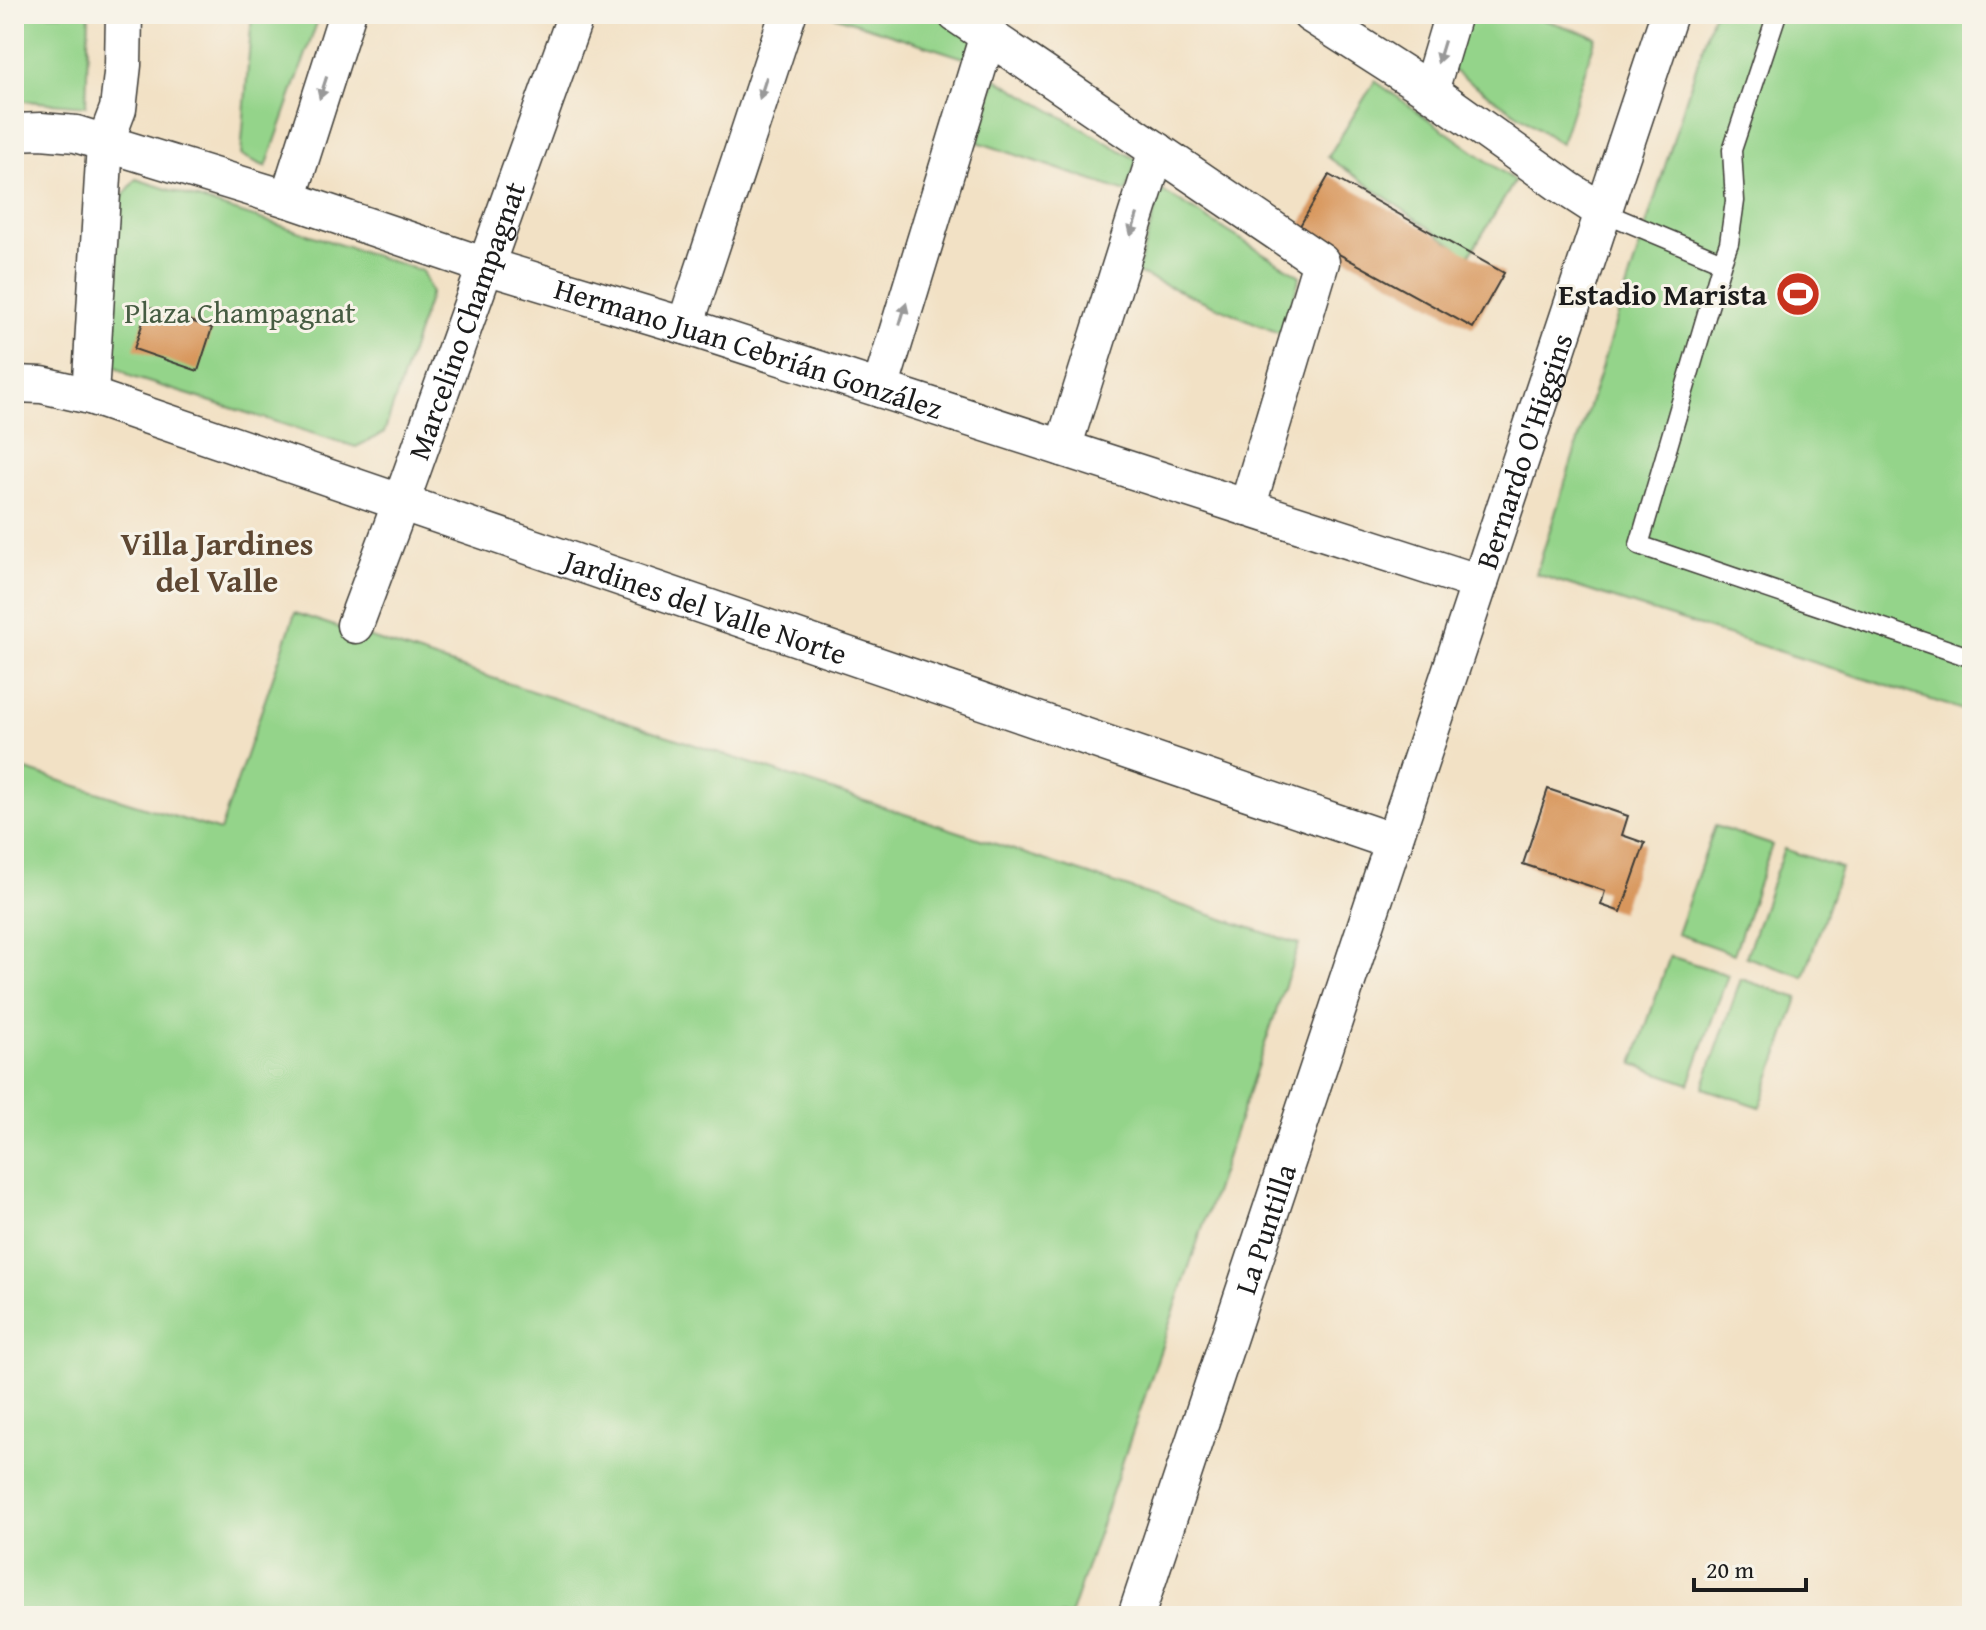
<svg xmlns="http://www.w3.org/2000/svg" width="1986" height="1630" viewBox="0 0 1986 1630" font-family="'Gentium Book Plus',serif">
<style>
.green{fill:#94d48a;stroke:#587853;stroke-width:2}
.building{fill:#d8965c}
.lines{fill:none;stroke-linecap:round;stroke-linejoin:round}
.lane-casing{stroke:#3c3a35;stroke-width:21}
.street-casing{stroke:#3c3a35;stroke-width:39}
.lane{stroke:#fff;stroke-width:18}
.street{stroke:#fff;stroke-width:36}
.oneway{fill:#999}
.labels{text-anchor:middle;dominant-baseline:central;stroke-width:6;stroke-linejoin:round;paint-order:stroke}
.poi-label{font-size:30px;font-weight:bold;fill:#1c1c1c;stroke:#f7f3e8;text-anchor:end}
.park-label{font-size:30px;fill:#465c42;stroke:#f7f3e8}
.street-label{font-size:30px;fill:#1c1c1c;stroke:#f7f3e8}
.neighbourhood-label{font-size:32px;font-weight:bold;fill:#5e4732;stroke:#f7f3e8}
</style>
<rect width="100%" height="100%" fill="#f7f3e8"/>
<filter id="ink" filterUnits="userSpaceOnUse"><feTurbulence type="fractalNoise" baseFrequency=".0125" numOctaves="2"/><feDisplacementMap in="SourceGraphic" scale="16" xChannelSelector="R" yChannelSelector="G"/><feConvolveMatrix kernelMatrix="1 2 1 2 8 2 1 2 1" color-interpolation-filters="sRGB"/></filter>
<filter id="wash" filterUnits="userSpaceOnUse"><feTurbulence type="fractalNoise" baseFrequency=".006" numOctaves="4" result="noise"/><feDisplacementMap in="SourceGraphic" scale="32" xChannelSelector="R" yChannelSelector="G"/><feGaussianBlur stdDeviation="1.8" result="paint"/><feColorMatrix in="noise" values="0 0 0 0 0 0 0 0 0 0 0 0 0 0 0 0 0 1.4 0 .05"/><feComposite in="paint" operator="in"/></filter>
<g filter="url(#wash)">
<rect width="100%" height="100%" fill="#f2e1c5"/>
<path class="green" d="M14,14H89L86,106L14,100Z
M252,14H320L266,167L241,155Z
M828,14H938L976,37L967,59Z
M1469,14H1527L1596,37L1561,144L1451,69Z
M1713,14H1972V713L1536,574Z
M995,78L1137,160L1126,192L978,142Z
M1375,81L1515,181L1469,256L1328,157Z
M136,179L422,271L431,292L384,433L356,447L132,377L111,363L119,201Z
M1161,190L1300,276L1283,335L1137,273Z
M295,613L1299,944L1070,1616H14V766L220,831Z
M1715,826L1772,845L1734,954L1677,934Z
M1784,849L1841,868L1804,977L1746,957Z
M1670,956L1728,975L1689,1084L1633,1064Z
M1741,979L1798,998L1760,1107L1703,1088Z"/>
<g id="blocks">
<path class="building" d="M1329,175L1504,273L1473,328L1297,231Z
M148,307L212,328L198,371L134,349Z
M1548,789L1628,816L1622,835L1645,843L1621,912L1601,905L1605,891L1523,864Z"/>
</g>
</g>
<g filter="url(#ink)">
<use href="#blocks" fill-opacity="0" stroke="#3c3a35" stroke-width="2"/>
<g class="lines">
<g class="lane-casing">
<path id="lane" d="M1603,212L1722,262L1729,243L1735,201L1732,150L1777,14
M1722,262L1639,545L1972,658"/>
</g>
<g class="street-casing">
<g id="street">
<path d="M956,14L1321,262L1247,508"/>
<path d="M1310,14L1430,91L1566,188L1603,212"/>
<path d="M1430,91L1453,14"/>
<path id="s1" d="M14,132L41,131L76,134L288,199L486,266L685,326L1480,583"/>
<path d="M288,199L347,14"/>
<path d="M685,326L788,14"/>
<path id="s2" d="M14,384L42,385L90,396L1394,842"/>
<path d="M880,389L988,35"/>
<path d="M90,396L105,143L118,109L123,65L124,14"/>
<path d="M1063,448L1157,150"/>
<path id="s3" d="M355,625L401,502L576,14"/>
<path id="s4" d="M1136,1616L1669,14"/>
</g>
</g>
<use href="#lane" class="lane"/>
<use href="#street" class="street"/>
</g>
<defs><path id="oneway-solid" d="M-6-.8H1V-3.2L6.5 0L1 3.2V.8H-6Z" transform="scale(2)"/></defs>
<g class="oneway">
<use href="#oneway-solid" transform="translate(1441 52) rotate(107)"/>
<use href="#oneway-solid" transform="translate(323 88) rotate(108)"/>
<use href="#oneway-solid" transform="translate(763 88) rotate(108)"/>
<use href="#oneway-solid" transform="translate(1134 225) rotate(107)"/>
<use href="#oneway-solid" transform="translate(903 314) rotate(-73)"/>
</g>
</g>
<defs>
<g id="stadium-disc" transform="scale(2.3)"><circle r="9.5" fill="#c8321e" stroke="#f7f3e8"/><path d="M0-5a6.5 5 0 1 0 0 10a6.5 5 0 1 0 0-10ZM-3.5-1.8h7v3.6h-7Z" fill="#fff"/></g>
</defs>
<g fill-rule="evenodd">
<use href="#stadium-disc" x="1798" y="294"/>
</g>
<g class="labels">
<g class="poi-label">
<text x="1767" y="294">Estadio Marista</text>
</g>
<g class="park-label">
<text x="240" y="312">Plaza Champagnat</text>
</g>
<g class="street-label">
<text stroke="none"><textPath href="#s3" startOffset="324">Marcelino Champagnat</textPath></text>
<text stroke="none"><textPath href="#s1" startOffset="768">Hermano Juan Cebrián González</textPath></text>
<text stroke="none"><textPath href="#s4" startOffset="1228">Bernardo O'Higgins</textPath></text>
<text stroke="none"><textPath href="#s2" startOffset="728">Jardines del Valle Norte</textPath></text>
<text stroke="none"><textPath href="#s4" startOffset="408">La Puntilla</textPath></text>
</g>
<g class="neighbourhood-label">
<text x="217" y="543">Villa Jardines<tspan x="217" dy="37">del Valle</tspan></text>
</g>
</g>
<rect width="1986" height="1630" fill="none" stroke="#f7f3e8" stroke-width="48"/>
<path d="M1694 1578v12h112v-12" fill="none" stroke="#1c1c1c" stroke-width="4"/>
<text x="1706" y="1578" font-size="24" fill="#1c1c1c" stroke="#f7f3e8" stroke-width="6" paint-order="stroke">20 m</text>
</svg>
